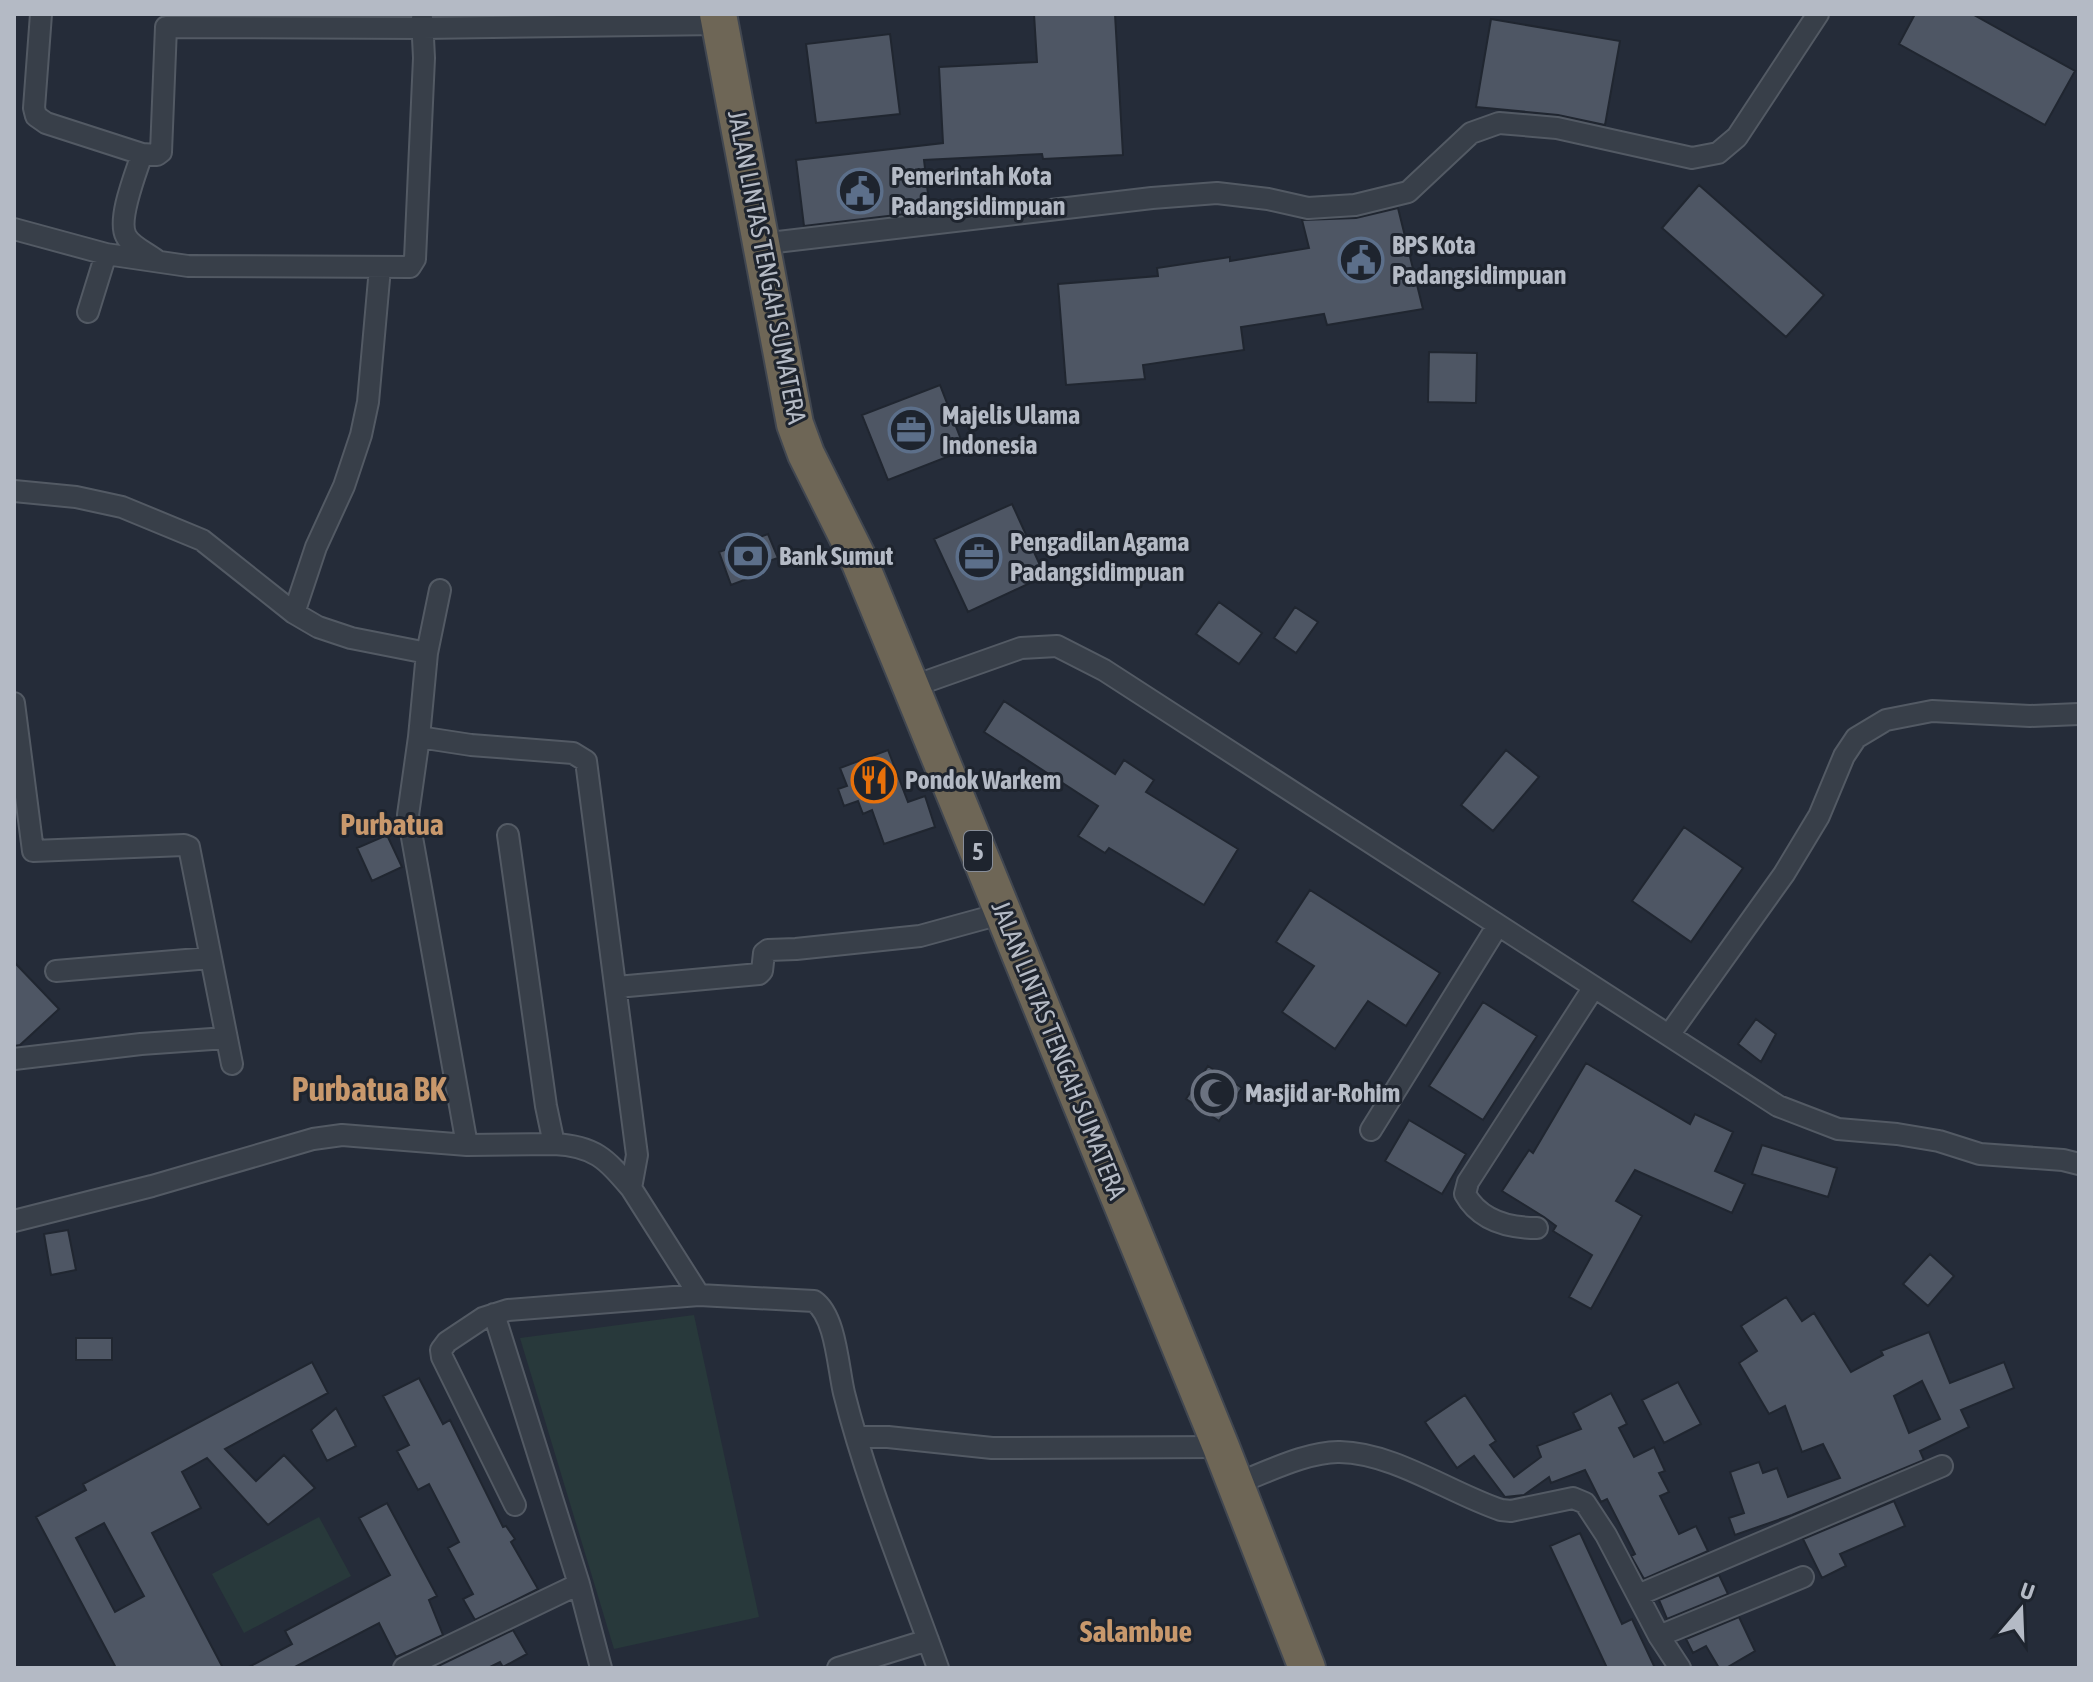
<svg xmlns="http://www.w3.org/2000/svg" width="2093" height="1682" viewBox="0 0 2093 1682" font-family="'Asap Condensed',sans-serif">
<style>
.green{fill:#28393b}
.building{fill:#4e5664;stroke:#202630;stroke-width:2;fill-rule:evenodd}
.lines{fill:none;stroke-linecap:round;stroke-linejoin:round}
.street-casing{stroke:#535a64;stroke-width:24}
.highway-casing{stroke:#414751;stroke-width:40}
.street{stroke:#383f49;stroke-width:20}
.highway{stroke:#6e6656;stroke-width:36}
.labels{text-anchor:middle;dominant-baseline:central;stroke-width:6;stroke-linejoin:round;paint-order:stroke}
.shield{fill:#1e242e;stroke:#878d98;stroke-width:2}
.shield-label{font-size:24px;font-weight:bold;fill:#b4bac5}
.poi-label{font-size:26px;font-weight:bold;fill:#b4bac5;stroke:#1e242e;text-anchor:start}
.street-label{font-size:26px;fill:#b4bac5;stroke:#1e242e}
.quarter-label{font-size:30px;font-weight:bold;fill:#c8986c;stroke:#1e242e}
.district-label{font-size:34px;font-weight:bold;fill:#c8986c;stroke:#1e242e}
</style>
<rect width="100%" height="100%" fill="#252c39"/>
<path class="green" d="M694,1315L759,1617L614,1649L520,1338Z
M319,1517L351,1576L244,1633L212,1574Z"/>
<path class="building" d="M1034,14H1115L1123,155L1043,159L1042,154L924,160L930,211L804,226L796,160L943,143L939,67L1037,62Z
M1915,14H1972L2075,71L2045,125L1899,44Z
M1491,19L1620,41L1605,125L1558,115L1476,107Z
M890,34L900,114L816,123L806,44Z
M1699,185L1824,295L1786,337L1662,228Z
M1398,208L1423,309L1327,325L1324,314L1241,327L1244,350L1143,365L1145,379L1066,385L1058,284L1158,276L1157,268L1230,257V261L1309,248L1302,220L1356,218Z
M1429,352L1477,353L1476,403L1428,402Z
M940,385L965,450L888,480L862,415Z
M1012,504L1045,576L968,612L934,539Z
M768,534L778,558L760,564L763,573L731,585L719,552Z
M1219,602L1262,633L1239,664L1196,634Z
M1295,607L1318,622L1296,653L1274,638Z
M1004,701L1115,774L1124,760L1154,780L1146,792L1238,849L1204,905L1109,848L1105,853L1078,836L1098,806L984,732Z
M888,750L908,802L925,796L935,827L884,844L872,810L863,814L858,801L844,806L838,789L847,786L840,768Z
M1506,750L1539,777L1493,831L1461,805Z
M1684,827L1743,868L1691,942L1632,901Z
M387,835L402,867L372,881L357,848Z
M1310,890L1440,973L1406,1026L1368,1001L1335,1049L1282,1012L1314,966L1276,942Z
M14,962L59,1009L20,1045L14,1046Z
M1483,1002L1537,1036L1483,1120L1429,1086Z
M1756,1019L1776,1034L1761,1062L1738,1044Z
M1586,1063L1690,1124L1695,1114L1733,1132L1715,1171L1745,1184L1732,1213L1635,1170L1616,1201L1642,1216L1591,1309L1569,1297L1592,1255L1553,1231L1556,1226L1544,1217L1502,1191L1529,1150L1533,1153Z
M1208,1066L1242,1088L1219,1121L1186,1099Z
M1409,1120L1466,1154L1442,1194L1385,1161Z
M1762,1145L1837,1168L1828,1197L1752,1174Z
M68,1230L76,1270L51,1275L44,1234Z
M1930,1254L1954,1276L1928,1306L1903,1284Z
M1786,1297L1802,1321L1814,1313L1851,1372L1883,1355L1881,1351L1929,1332L1950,1383L2004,1362L2014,1388L1961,1410L1969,1427L1920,1451L1924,1460L1792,1515L1735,1535L1729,1518L1744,1513L1730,1472L1759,1462L1763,1473L1777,1468L1788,1497L1840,1478L1823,1444L1802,1452L1785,1406L1769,1414L1739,1363L1757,1351L1741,1326ZM1922,1381L1940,1419L1909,1433L1894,1396Z
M76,1338H112V1360H76Z
M312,1362L328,1393L225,1449L256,1481L284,1455L315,1488L268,1525L207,1458L182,1472L201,1508L152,1533L223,1668H116L36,1517L86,1490L83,1484ZM104,1523L144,1596L115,1612L76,1538Z
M419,1378L443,1424L450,1420L503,1527L506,1526L515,1539L511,1542L538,1589L475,1620L463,1599L473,1594L448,1548L459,1542L429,1484L418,1490L397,1451L409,1445L383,1396Z
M1678,1382L1701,1424L1664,1443L1642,1400Z
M1611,1393L1627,1424L1619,1428L1634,1457L1654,1447L1665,1471L1659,1473L1669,1492L1660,1496L1679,1534L1696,1526L1708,1551L1644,1579L1631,1556L1635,1554L1607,1499L1601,1502L1585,1470L1551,1483L1549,1477L1524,1495L1505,1497L1474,1456L1457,1468L1425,1422L1465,1395L1496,1441L1490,1445L1514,1477L1541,1457L1537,1446L1581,1429L1573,1413Z
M336,1408L356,1446L327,1461L311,1430Z
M1894,1501L1905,1526L1840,1554L1846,1566L1822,1578L1803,1539Z
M387,1503L437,1596L429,1600L443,1635L396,1657L379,1623L293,1668H247L292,1644L285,1631L390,1575L359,1518Z
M1580,1533L1622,1624L1632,1619L1655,1668H1607L1550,1546Z
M1719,1575L1728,1594L1667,1619L1659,1600Z
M1739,1617L1755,1651L1726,1668H1719L1706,1646L1693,1653L1686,1639Z
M513,1630L527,1654L503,1667L500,1662L488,1668H434Z"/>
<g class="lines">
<g class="street-casing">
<path id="street" d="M41,14L34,108L36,116L46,123L142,154L157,155L161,152L166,27L423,28L720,24
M142,154C136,173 117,219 126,236C131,246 147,253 156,260
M14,229L106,254L188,266L410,267L415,259L424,58L422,18
M760,244L1152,198L1217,193L1268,199L1308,208L1355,205L1408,192L1471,133L1499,123L1557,128L1692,158L1718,153L1737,137L1818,14
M88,312L106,254
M14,491L76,497L122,507L202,540L294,613L318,627L351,638L427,653
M440,590L427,653L419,737L471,745L573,753L586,761L637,1155L631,1188L699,1295
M294,613L316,547L344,486L361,435L368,402L380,268
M911,687L1021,648L1057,646L1104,670L1778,1106L1838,1129L1897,1134L1939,1141L1980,1154L2063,1160L2079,1164
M14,703L33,851L184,845L189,847L232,1064
M419,737L408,815L467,1145L554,1144
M508,835L546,1106L554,1144C595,1146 606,1159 631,1188
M56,971L210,958
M617,987L759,974L762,971L764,953L768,950L796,949L920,936L1004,913
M1669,1035L1784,874L1819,816L1844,756L1856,738L1886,720L1932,711L2030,716L2079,714
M14,1059L141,1044L226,1038
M1371,1130L1498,925
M14,1221L152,1186L313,1139L342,1135L467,1145
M1537,1228C1508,1228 1480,1221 1465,1194L1468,1182L1594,987
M494,1314L579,1584L601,1668
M858,1437H888L992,1448L1221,1447
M1235,1484C1265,1473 1308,1451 1340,1452C1394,1453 1450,1493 1501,1510L1511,1511L1573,1498L1585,1503L1606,1535L1659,1636L1680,1668
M515,1505L442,1357L441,1350L447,1342L483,1318L508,1310L699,1295L814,1301C836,1316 838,1368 844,1393C867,1485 906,1578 938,1668
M1638,1595L1942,1466
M1659,1636L1803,1577
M404,1668L579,1584
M838,1668L928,1640"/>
</g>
<g class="highway-casing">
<path id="highway" d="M718,14L795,424L806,454L858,558L911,687L1221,1447L1307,1668"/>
</g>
<use href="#street" class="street"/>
<use href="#highway" class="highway"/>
</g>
<defs>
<g id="civic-ring" transform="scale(2.3)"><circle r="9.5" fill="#1e242e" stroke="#5c6f8a" stroke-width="1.5"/><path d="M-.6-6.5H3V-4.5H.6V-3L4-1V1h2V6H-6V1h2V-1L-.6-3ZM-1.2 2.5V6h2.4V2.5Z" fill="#5c6f8a"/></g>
<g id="office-ring" transform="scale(2.3)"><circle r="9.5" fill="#1e242e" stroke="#5c6f8a" stroke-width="1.5"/><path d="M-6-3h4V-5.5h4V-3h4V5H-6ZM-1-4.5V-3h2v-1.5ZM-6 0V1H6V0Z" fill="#5c6f8a"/></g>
<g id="bank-ring" transform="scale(2.3)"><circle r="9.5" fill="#1e242e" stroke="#5c6f8a" stroke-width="1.5"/><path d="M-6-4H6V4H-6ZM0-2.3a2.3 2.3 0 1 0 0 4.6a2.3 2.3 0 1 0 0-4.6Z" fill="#5c6f8a"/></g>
<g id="restaurant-ring" transform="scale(2.3)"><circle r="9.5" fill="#1e242e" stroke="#e8710a" stroke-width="1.5"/><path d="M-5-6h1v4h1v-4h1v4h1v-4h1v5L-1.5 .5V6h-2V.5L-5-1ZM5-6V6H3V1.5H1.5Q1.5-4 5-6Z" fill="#e8710a"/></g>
<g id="mosque-ring" transform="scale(2.3)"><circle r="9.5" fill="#1e242e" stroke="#6b7280" stroke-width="1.5"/><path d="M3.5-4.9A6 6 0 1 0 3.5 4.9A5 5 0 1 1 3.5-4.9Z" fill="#6b7280"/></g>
</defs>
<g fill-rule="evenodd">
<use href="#civic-ring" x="860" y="191"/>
<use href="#civic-ring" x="1361" y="260"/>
<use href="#office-ring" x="911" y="430"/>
<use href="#bank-ring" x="748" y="556"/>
<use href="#office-ring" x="979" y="557"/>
<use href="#restaurant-ring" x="874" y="780"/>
<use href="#mosque-ring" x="1214" y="1093"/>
</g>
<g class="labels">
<rect class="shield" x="964" y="831" width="28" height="40" rx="6"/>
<g class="shield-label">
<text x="978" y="851">5</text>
</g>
<g class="poi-label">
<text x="891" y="176">Pemerintah Kota<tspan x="891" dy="30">Padangsidimpuan</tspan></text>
<text x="1392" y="245">BPS Kota<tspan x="1392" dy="30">Padangsidimpuan</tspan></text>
<text x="942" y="415">Majelis Ulama<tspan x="942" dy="30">Indonesia</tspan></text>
<text x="1010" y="542">Pengadilan Agama<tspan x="1010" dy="30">Padangsidimpuan</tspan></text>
<text x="779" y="556">Bank Sumut</text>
<text x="905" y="780">Pondok Warkem</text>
<text x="1245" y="1093">Masjid ar-Rohim</text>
</g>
<g class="street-label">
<text transform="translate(767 267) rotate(79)">JALAN LINTAS TENGAH SUMATERA</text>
<text transform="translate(1059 1050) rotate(68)">JALAN LINTAS TENGAH SUMATERA</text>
</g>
<g class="quarter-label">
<text x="392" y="824">Purbatua</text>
<text x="1136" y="1631">Salambue</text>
</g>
<g class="district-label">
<text x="369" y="1088">Purbatua BK</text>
</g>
</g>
<rect width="2093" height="1682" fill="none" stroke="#b4bac5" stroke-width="32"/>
<g transform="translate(2021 1610) rotate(19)" stroke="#1e242e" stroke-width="6" paint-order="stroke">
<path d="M0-6L14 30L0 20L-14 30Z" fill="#b4bac5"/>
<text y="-12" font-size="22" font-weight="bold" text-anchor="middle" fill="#b4bac5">U</text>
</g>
</svg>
